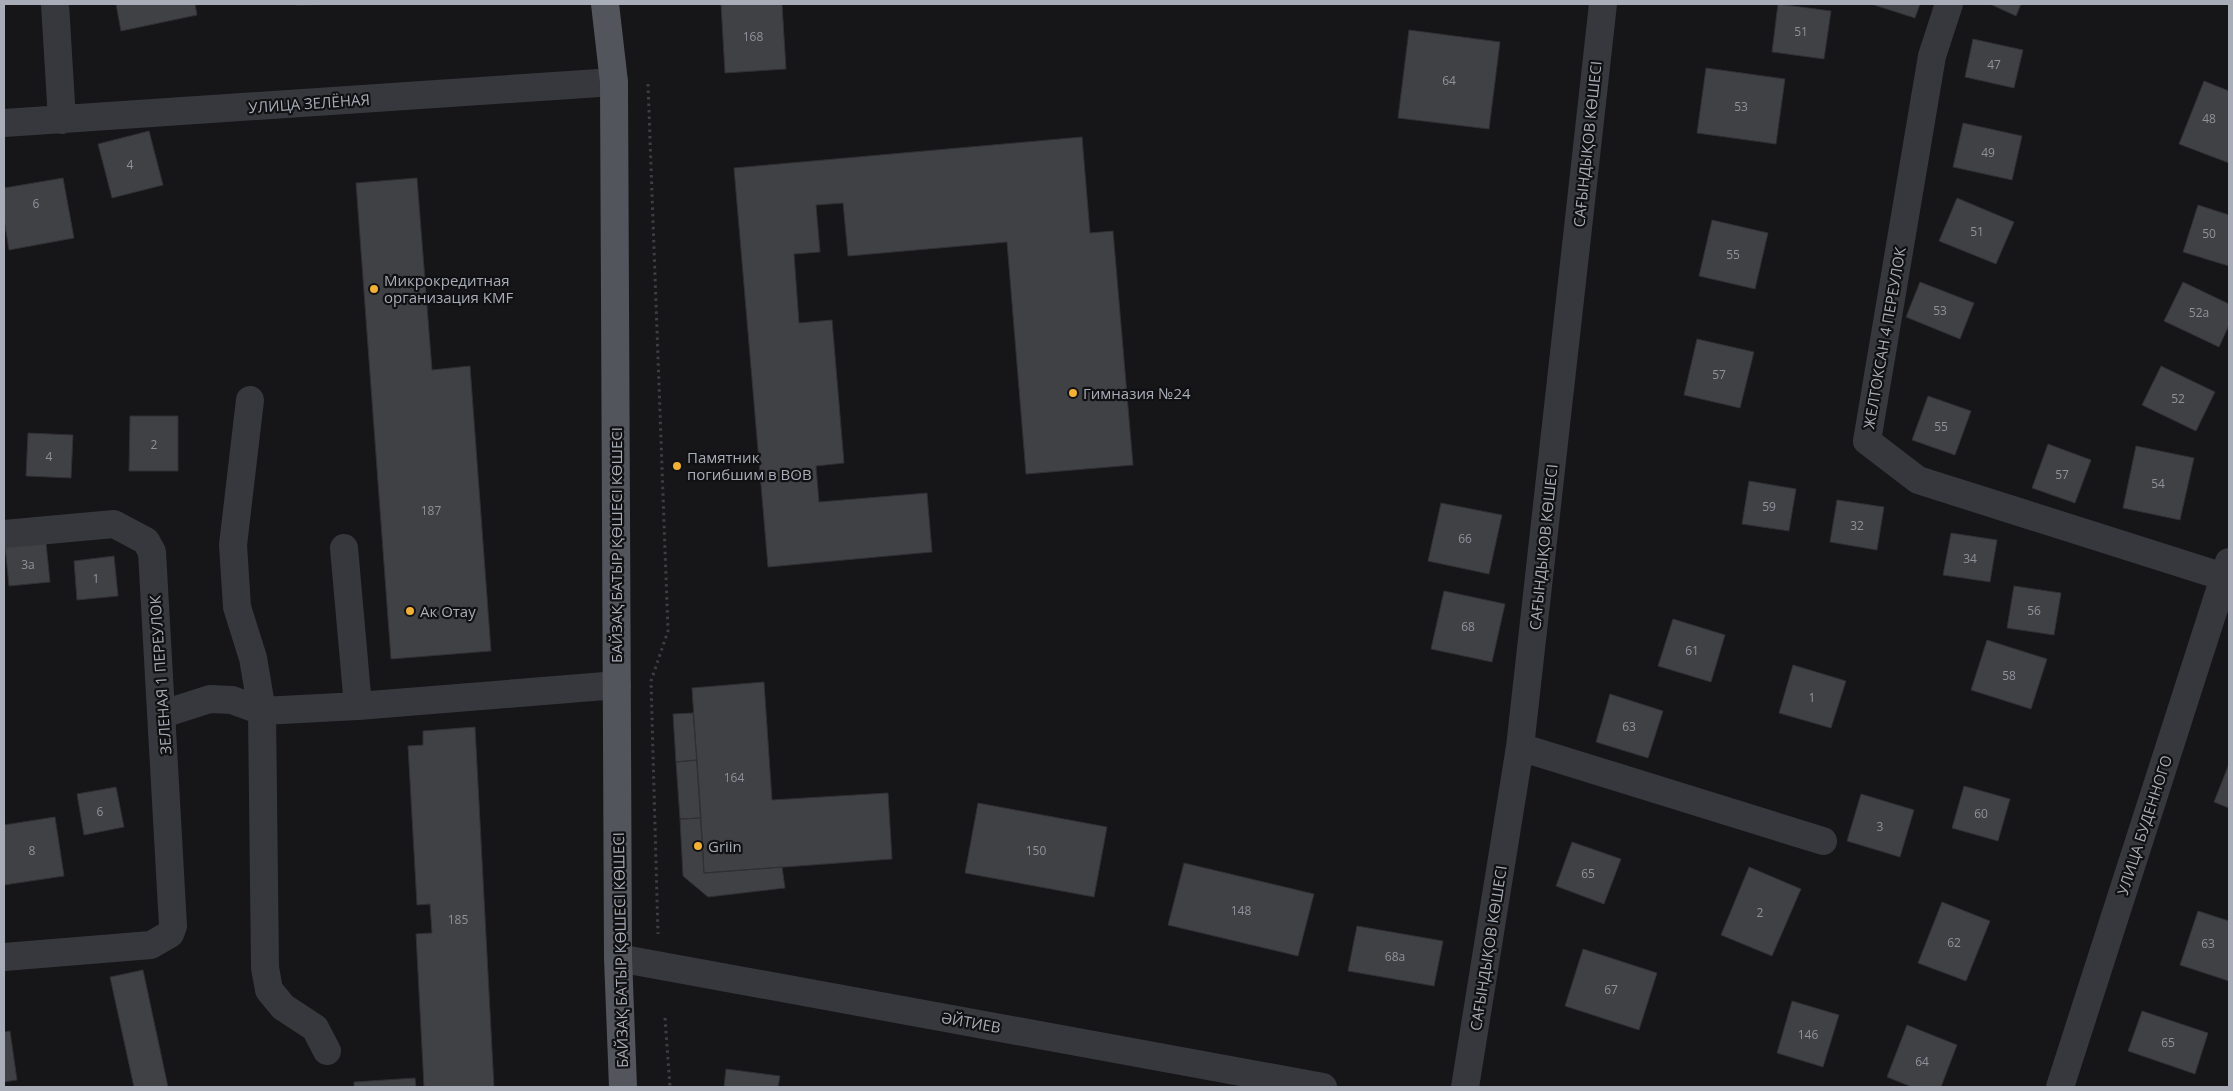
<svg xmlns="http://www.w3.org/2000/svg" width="2233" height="1091" viewBox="0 0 2233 1091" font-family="'Open Sans',sans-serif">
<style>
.building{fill:#404145;stroke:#303034}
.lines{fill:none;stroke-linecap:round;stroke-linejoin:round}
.path{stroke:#3d3f44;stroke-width:3;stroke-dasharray:2.5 4;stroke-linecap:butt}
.minor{stroke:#37383d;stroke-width:28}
.major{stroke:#53555c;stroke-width:28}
.poi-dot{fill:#f2b134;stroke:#111113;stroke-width:2}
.labels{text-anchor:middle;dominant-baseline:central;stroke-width:4.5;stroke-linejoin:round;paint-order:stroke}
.number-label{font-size:12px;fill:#8e929b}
.street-label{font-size:15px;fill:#a8adb8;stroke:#111113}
.poi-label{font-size:15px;fill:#a8adb8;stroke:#111113;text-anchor:start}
</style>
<rect width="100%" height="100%" fill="#161618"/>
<path class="building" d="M116,4H195L197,15L121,31Z
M296,4H341L296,5Z
M721,4H782L786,69L725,73Z
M1778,4L1831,11L1824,59L1772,52Z
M1871,4H1920L1915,18Z
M1990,4H2021L2016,16Z
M1409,30L1500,42L1489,129L1398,118Z
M1973,39L2023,50L2014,88L1965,77Z
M1706,68L1785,79L1776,144L1697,133Z
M2204,81L2229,91V163L2179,144Z
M1963,123L2022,136L2012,180L1953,167Z
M149,131L163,185L112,198L98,144Z
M1082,137L1090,233L1113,231L1133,465L1026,474L1007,242L848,256L843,203L816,205L820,252L794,254L799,323L832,320L844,463L816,466L819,502L927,493L932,552L768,567L734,168Z
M63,178L74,238L9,250L4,219V188Z
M417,178L432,370L470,366L491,651L391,659L356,183Z
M1957,198L2014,222L1996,264L1939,241Z
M2198,205L2229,215V266L2183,252Z
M1712,220L1768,233L1755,289L1699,276Z
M1920,282L1974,303L1960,339L1906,317Z
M2183,282L2229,304V325L2219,347L2164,321Z
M1697,339L1754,352L1740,408L1684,395Z
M2161,366L2215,392L2196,431L2142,405Z
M1928,396L1971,411L1955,455L1912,440Z
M130,416H178V471H129Z
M28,433L73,435L71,478L26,476Z
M2048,444L2091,460L2075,503L2032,488Z
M2136,446L2194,458L2180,520L2123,508Z
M1749,481L1796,489L1789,531L1742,524Z
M1837,500L1884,507L1877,550L1830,542Z
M1441,503L1502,515L1489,574L1428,561Z
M1951,533L1997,540L1990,582L1943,575Z
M46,543L50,582L9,586L5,546Z
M114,556L118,596L77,600L74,561Z
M2014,586L2061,593L2054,635L2007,628Z
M1444,591L1505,604L1492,662L1431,649Z
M1673,619L1725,635L1711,682L1658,666Z
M1987,640L2047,659L2031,709L1971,690Z
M1793,665L1846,681L1831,728L1779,713Z
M764,682L772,800L888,793L892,859L704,873L692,688Z
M1610,694L1663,711L1648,758L1596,742Z
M693,713L697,760L676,762L673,714Z
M475,727L494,1087H424L416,934L432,933L430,904L417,905L408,746L423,745V731Z
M697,760L701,818L680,819L676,762Z
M2229,764V808L2214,802Z
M1964,786L2010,799L1998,841L1952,828Z
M116,787L124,827L84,835L77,794Z
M1861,794L1914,810L1900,857L1847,841Z
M978,803L1107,827L1094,897L965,873Z
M55,817L64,876L4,885V825Z
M701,818L704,873L782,867L785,888L708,897L683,876L680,819Z
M1572,842L1621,859L1604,904L1556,886Z
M1184,863L1314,894L1298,956L1168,925Z
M1749,867L1801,889L1772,956L1721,935Z
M1942,902L1990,921L1966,981L1918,963Z
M2198,911L2229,921V981L2180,965Z
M1357,926L1443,941L1434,986L1348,971Z
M1583,949L1657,973L1639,1030L1565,1006Z
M143,970L168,1087H134L110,977Z
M1792,1001L1839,1015L1823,1067L1777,1053Z
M2142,1011L2208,1033L2195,1074L2128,1051Z
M1907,1025L1957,1045L1941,1087H1912L1887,1077Z
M10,1031L17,1080L4,1082V1032Z
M726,1069L780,1076L778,1087H724Z
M415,1078L416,1087H354V1082Z"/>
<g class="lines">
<path class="path" d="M648,84L668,631L651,681L658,934
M665,1018L670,1087"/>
<path class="minor" d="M55,4L62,120
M1949,4L1932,56L1867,441L1918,480L2224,577
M4,123L614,82
M250,400L233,545L237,607L253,658L262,711L265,968L269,990L283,1007L315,1028L327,1051
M4,534L114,524L146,541L152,552L173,926L170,934L151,945L4,957
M344,548L358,706
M163,714L210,699L232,700L262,711L358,706L617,685
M1520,747L1823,841
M618,958L1323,1087
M1465,1087L1520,747L1603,4
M2060,1087L2229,562"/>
<path class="major" d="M605,4L614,82L618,958L623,1087"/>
</g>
<g class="poi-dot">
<circle cx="374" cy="289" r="5"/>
<circle cx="1073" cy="393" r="5"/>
<circle cx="677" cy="466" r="5"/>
<circle cx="410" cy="611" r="5"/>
<circle cx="698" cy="846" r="5"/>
</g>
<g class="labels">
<g class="number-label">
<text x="1801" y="31">51</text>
<text x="753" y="36">168</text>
<text x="1994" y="64">47</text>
<text x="1449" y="80">64</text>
<text x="1741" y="106">53</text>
<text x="2209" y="118">48</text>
<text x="1988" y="152">49</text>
<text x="130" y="164">4</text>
<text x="36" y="203">6</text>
<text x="1977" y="231">51</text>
<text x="2209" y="233">50</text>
<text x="1733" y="254">55</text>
<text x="1940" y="310">53</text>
<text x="2199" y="312">52а</text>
<text x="1719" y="374">57</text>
<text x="2178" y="398">52</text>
<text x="1941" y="426">55</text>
<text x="154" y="444">2</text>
<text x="49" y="456">4</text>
<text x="2062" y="474">57</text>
<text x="2158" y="483">54</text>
<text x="1769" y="506">59</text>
<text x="431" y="510">187</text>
<text x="1857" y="525">32</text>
<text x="1465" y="538">66</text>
<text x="1970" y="558">34</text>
<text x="28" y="564">3а</text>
<text x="96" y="578">1</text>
<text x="2034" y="610">56</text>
<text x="1468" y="626">68</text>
<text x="1692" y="650">61</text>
<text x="2009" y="675">58</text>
<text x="1812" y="697">1</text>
<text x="1629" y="726">63</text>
<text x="734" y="777">164</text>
<text x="100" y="811">6</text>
<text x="1981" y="813">60</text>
<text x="1880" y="826">3</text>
<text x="32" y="850">8</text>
<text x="1036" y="850">150</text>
<text x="1588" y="873">65</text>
<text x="1241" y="910">148</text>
<text x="1760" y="912">2</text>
<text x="458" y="919">185</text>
<text x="1954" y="942">62</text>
<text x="2208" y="943">63</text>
<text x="1395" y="956">68а</text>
<text x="1611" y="989">67</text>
<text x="1808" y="1034">146</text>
<text x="2168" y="1042">65</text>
<text x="1922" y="1061">64</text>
</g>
<g class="street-label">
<text transform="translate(309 103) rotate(-4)">УЛИЦА ЗЕЛЁНАЯ</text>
<text transform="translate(1587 144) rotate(-84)">САҒЫНДЫҚОВ КӨШЕСІ</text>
<text transform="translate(1884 338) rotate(-80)">ЖЕЛТОКСАН 4 ПЕРЕУЛОК</text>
<text transform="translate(616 545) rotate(-90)">БАЙЗАҚ БАТЫР ҚӨШЕСІ КӨШЕСІ</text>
<text transform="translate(1543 547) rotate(-84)">САҒЫНДЫҚОВ КӨШЕСІ</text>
<text transform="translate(160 675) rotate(-94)">ЗЕЛЕНАЯ 1 ПЕРЕУЛОК</text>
<text transform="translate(2144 825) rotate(-72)">УЛИЦА БУДЕННОГО</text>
<text transform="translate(1488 948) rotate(-81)">САҒЫНДЫҚОВ КӨШЕСІ</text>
<text transform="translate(620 950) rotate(-91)">БАЙЗАҚ БАТЫР ҚӨШЕСІ КӨШЕСІ</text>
<text transform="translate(971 1022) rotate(10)">ӘЙТИЕВ</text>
</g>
<g class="poi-label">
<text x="384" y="280">Микрокредитная<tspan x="384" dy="17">организация KMF</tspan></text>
<text x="1083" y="393">Гимназия №24</text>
<text x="687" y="457">Памятник<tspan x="687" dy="17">погибшим в ВОВ</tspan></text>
<text x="420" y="611">Ак Отау</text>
<text x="708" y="846">Griin</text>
</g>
</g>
<rect width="2233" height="1091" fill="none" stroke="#a8adb8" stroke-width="10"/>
</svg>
